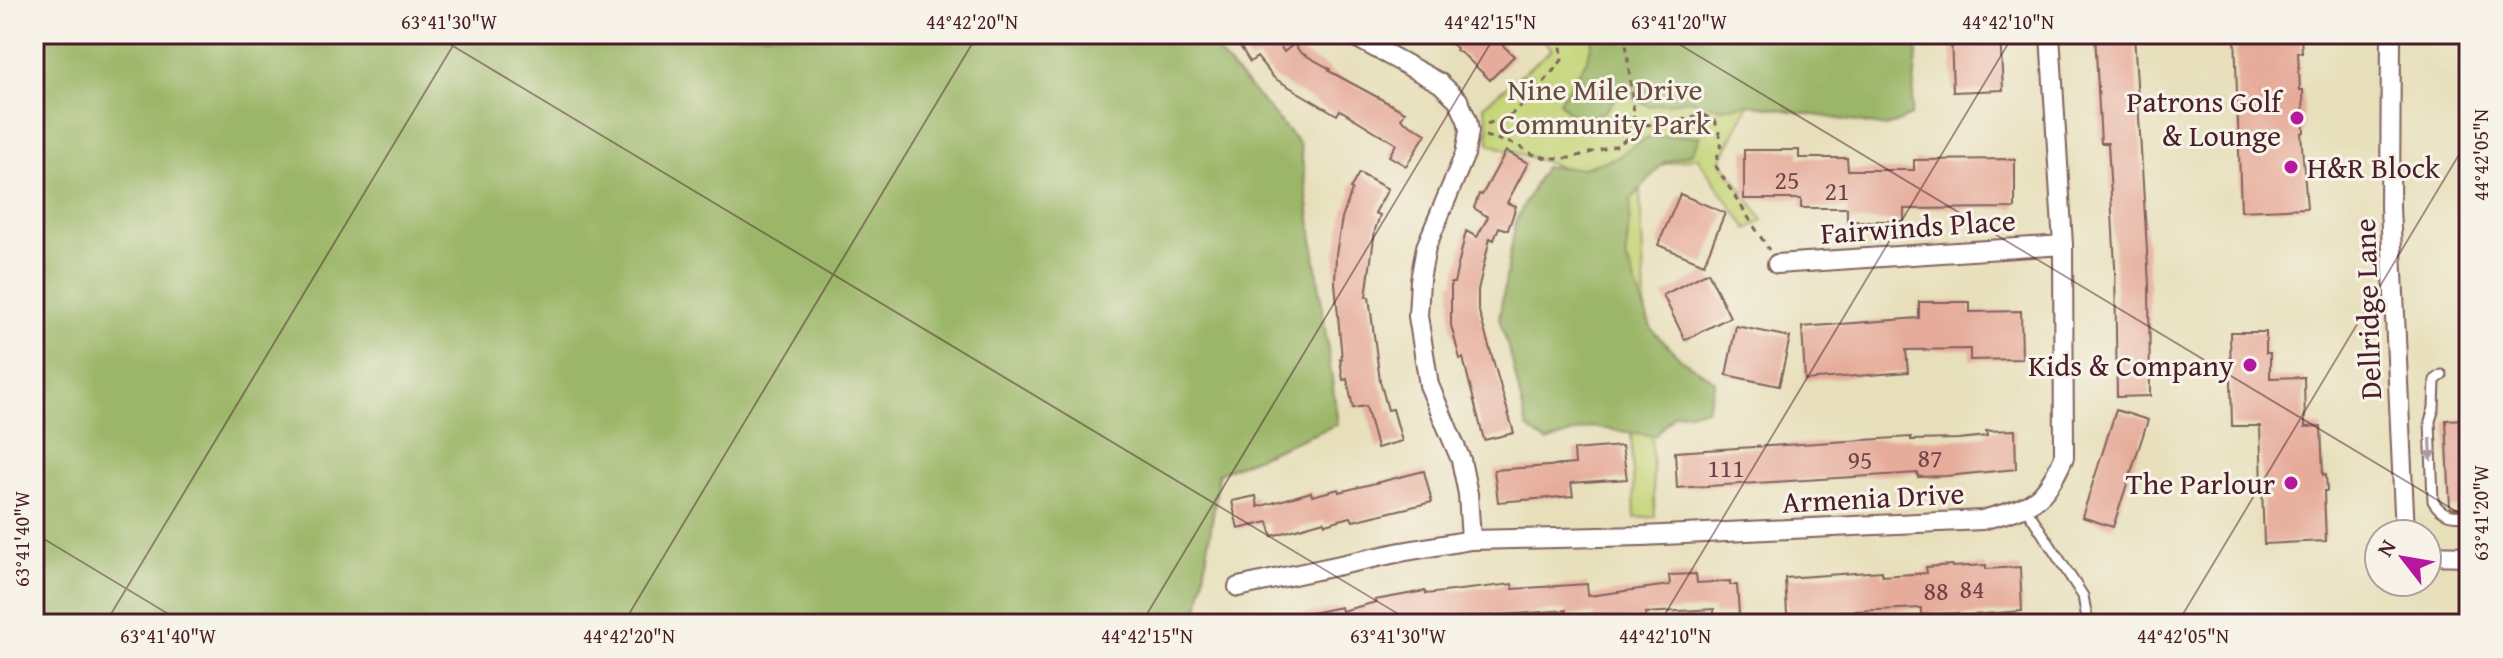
<svg xmlns="http://www.w3.org/2000/svg" width="2503" height="658" viewBox="0 0 2503 658" font-family="'Gentium Book Plus',serif">
<style>
.green{fill:#c4d476;stroke:#877a50;stroke-width:2}
.forest{fill:#9bb667;stroke:#726a49;stroke-width:2}
.building{fill:#e6ab9a}
.lines{fill:none;stroke-linecap:round;stroke-linejoin:round}
.lane-casing{stroke:#81625d;stroke-width:13}
.street-casing{stroke:#81625d;stroke-width:22}
.path{stroke:#81625d;stroke-width:3;stroke-dasharray:6 6;stroke-linecap:butt}
.lane{stroke:#fff;stroke-width:9}
.street{stroke:#fff;stroke-width:18}
.oneway{fill:#ae9aa0}
.ticks{fill:none;stroke:#4a1f2b;stroke-width:2;stroke-opacity:0.45}
.poi-dot{fill:#b5179e;stroke:#f7f3e8;stroke-width:3}
.labels{text-anchor:middle;dominant-baseline:central;stroke-width:6;stroke-linejoin:round;paint-order:stroke}
.number-label{font-size:26px;fill:#714247}
.park-label{font-size:30px;fill:#684c3e;stroke:#f7f3e8}
.poi-label{font-size:30px;fill:#4a1f2b;stroke:#f7f3e8;text-anchor:end}
.street-label{font-size:30px;fill:#4a1f2b;stroke:#f7f3e8}
.neatline{fill:none;stroke:#4a1f2b;stroke-width:3}
.ticks-label{font-size:20px;text-anchor:middle;fill:#4a1f2b}
</style>
<rect width="100%" height="100%" fill="#f7f3e8"/>
<filter id="ink" filterUnits="userSpaceOnUse"><feTurbulence type="fractalNoise" baseFrequency=".0125" numOctaves="2"/><feDisplacementMap in="SourceGraphic" scale="16" xChannelSelector="R" yChannelSelector="G"/><feConvolveMatrix kernelMatrix="1 2 1 2 8 2 1 2 1" color-interpolation-filters="sRGB"/></filter>
<filter id="wash" filterUnits="userSpaceOnUse"><feTurbulence type="fractalNoise" baseFrequency=".006" numOctaves="4" result="noise"/><feDisplacementMap in="SourceGraphic" scale="32" xChannelSelector="R" yChannelSelector="G"/><feGaussianBlur stdDeviation="1.8" result="paint"/><feColorMatrix in="noise" values="0 0 0 0 0 0 0 0 0 0 0 0 0 0 0 0 0 1.4 0 .05"/><feComposite in="paint" operator="in"/></filter>
<g filter="url(#wash)">
<rect width="100%" height="100%" fill="#e7dfba"/>
<path class="green" d="M1538,34H1839L1756,90L1721,160L1763,220L1748,230L1697,157L1639,170L1655,517L1635,518L1631,431L1570,170L1489,144L1488,122L1484,105L1552,49Z"/>
<path class="forest" d="M34,34H1201L1300,144L1338,424L1219,473L1197,624H34Z
M1594,34H1919L1911,116L1886,127L1750,104L1722,108L1689,100L1649,106L1621,91L1604,112L1576,121L1559,102L1587,60Z
M1701,136L1692,153L1663,163L1631,200L1626,257L1652,330L1682,360L1715,381L1707,409L1674,414L1655,436L1592,427L1546,442L1527,428L1512,361L1499,318L1516,220L1544,167L1582,168L1618,157L1633,145L1651,137Z"/>
<g id="blocks">
<path class="building" d="M1253,34H1273L1284,52L1294,44L1300,52L1330,69L1329,71L1405,112L1401,119L1426,134L1406,166L1389,156L1396,144L1340,110L1337,115L1274,78L1257,57L1250,62L1238,43Z
M1437,34H1491L1514,56L1490,80L1465,56L1456,50L1457,48Z
M1951,34H2000L2003,90L1953,92Z
M2095,34H2134L2149,284L2150,396L2117,397L2115,266L2108,143H2101Z
M2235,34H2301L2302,53L2298,52L2300,90H2303L2304,132L2301,133L2307,208L2241,211Z
M1744,150H1799V158H1847L1848,170H1914V160L2015,159V208L1904,209V221H1847V208H1801V199H1744Z
M1506,151L1528,163L1507,203L1516,206L1508,230L1499,227L1494,240L1490,238L1478,290V308L1514,433L1484,440L1463,358L1460,359L1451,325V283H1454L1466,231L1477,237L1488,217L1474,208L1479,194L1482,195Z
M1359,173L1388,189L1375,213L1380,215L1375,230L1366,297H1369L1380,381L1388,410L1393,409L1402,441L1377,448L1366,406L1353,408L1347,379L1343,380L1340,359H1342L1335,283L1336,254L1342,218L1352,190L1350,189Z
M1680,194L1725,213L1704,264L1658,245Z
M1708,272L1730,317L1685,340L1663,295Z
M1919,302H1970V312L2021,311L2022,359L1970,360V349L1906,350L1908,372L1805,380L1802,327L1919,318Z
M1736,326L1790,337L1779,386L1726,375Z
M2230,332H2266V353H2270V378L2304,377L2305,427L2321,426L2323,475L2326,474L2327,491H2324L2326,541L2264,544L2260,426H2232Z
M2116,410L2148,420L2113,527L2082,517Z
M2469,419V508H2454L2450,507L2446,420Z
M2015,430L2016,469L1946,476L1918,477V473L1677,488L1675,452L1911,437V440L1958,439L1987,436L1986,431Z
M1622,446L1627,479L1571,483L1573,496L1498,502L1494,470L1575,464L1574,450Z
M1424,471L1432,502L1353,521L1351,517L1325,524L1324,521L1272,536L1268,522L1238,529L1232,501L1256,496L1258,507L1311,492L1312,496L1339,489V492Z
M1952,565V567L1986,565V569L2020,567L2022,611L1959,616L1958,613L1921,615V608L1787,614L1785,578L1882,571V576L1927,573L1926,567Z
M1696,574L1697,583L1730,581V585H1737L1739,614L1714,615V609L1645,613L1646,617L1595,624L1594,614L1566,616V610L1464,618L1436,623V620L1416,624H1293L1292,617L1341,607L1342,611L1376,602L1375,600L1425,591L1426,594L1512,584L1513,589L1587,584L1588,596L1670,585L1669,575Z"/>
</g>
</g>
<g filter="url(#ink)">
<use href="#blocks" fill-opacity="0" stroke="#81625d" stroke-width="2"/>
<g class="lines">
<g class="lane-casing">
<path id="lane" d="M2442,375L2435,380L2434,408L2430,421L2433,501C2442,516 2452,516 2469,516
M2026,508L2083,596L2088,624"/>
</g>
<g class="street-casing">
<path id="street" d="M1350,34L1440,83L1458,100L1467,120L1469,131L1465,154L1426,247L1420,280L1418,316L1429,385L1461,460L1468,494L1471,540
M2391,34L2390,207L2405,534
M1777,264L2063,245
M2427,555L2469,556
M1238,587L1401,552L1471,540L1642,536L1982,520C2029,507 2043,505 2064,457L2063,245L2050,34"/>
</g>
<path class="path" d="M1487,124L1512,114L1535,93L1562,60L1561,45L1554,34
M1633,125L1669,124L1702,114L1715,121L1722,141L1715,165L1769,250
M1485,136L1517,145L1532,154L1547,158H1570L1619,145L1628,137L1633,125L1634,113L1625,34"/>
<use href="#lane" class="lane"/>
<use href="#street" class="street"/>
</g>
<defs><path id="oneway-solid" d="M-6-.8H1V-3.2L6.5 0L1 3.2V.8H-6Z" transform="scale(2)"/></defs>
<use class="oneway" href="#oneway-solid" transform="translate(2431 449) rotate(88)"/>
</g>
<path class="ticks" d="M433,34L1415,624M1662,34L2469,519M34,533L185,624M105,624L460,34M623,624L978,34M1141,624L1496,34M1659,624L2014,34M2177,624L2469,138"/>
<g class="poi-dot">
<circle cx="2297" cy="118" r="8"/>
<circle cx="2291" cy="167" r="8"/>
<circle cx="2250" cy="365" r="8"/>
<circle cx="2291" cy="483" r="8"/>
</g>
<g class="labels">
<g class="number-label">
<text x="1787" y="179">25</text>
<text x="1837" y="190">21</text>
<text x="1930" y="457">87</text>
<text x="1860" y="459">95</text>
<text x="1726" y="467">111</text>
<text x="1972" y="588">84</text>
<text x="1936" y="590">88</text>
</g>
<g class="park-label">
<text x="1605" y="89">Nine Mile Drive<tspan x="1605" dy="34">Community Park</tspan></text>
</g>
<g class="poi-label">
<text x="2281" y="101">Patrons Golf<tspan x="2281" dy="34">&amp; Lounge</tspan></text>
<text x="2307" y="167" text-anchor="start">H&amp;R Block</text>
<text x="2234" y="365">Kids &amp; Company</text>
<text x="2275" y="483">The Parlour</text>
</g>
<g class="street-label">
<text transform="translate(1918 226) rotate(-4)">Fairwinds Place</text>
<text transform="translate(2367 309) rotate(-92)">Dellridge Lane</text>
<text transform="translate(1873 497) rotate(-3)">Armenia Drive</text>
</g>
</g>
<rect width="2503" height="658" fill="none" stroke="#f7f3e8" stroke-width="88"/>
<g transform="translate(2403 558) rotate(301)"><circle r="38" fill="#f7f3e8" stroke="#b29e9c" stroke-width="2"/>
<path d="M0-6L14 30L0 20L-14 30Z" fill="#b5179e"/>
<text y="-12" font-size="22" font-weight="bold" text-anchor="middle" fill="#4a1f2b">N</text>
</g>
<rect x="44" y="44" width="2415" height="570" class="neatline"/>
<g class="ticks-label">
<text x="449" y="29">63°41'30"W</text>
<text x="972" y="29">44°42'20"N</text>
<text x="1490" y="29">44°42'15"N</text>
<text x="1679" y="29">63°41'20"W</text>
<text x="2008" y="29">44°42'10"N</text>
<text transform="translate(2481 155) rotate(-90)" y="7">44°42'05"N</text>
<text transform="translate(2481 513) rotate(-90)" y="7">63°41'20"W</text>
<text transform="translate(22 539) rotate(-90)" y="7">63°41'40"W</text>
<text x="168" y="643">63°41'40"W</text>
<text x="629" y="643">44°42'20"N</text>
<text x="1147" y="643">44°42'15"N</text>
<text x="1398" y="643">63°41'30"W</text>
<text x="1665" y="643">44°42'10"N</text>
<text x="2183" y="643">44°42'05"N</text>
</g>
</svg>
